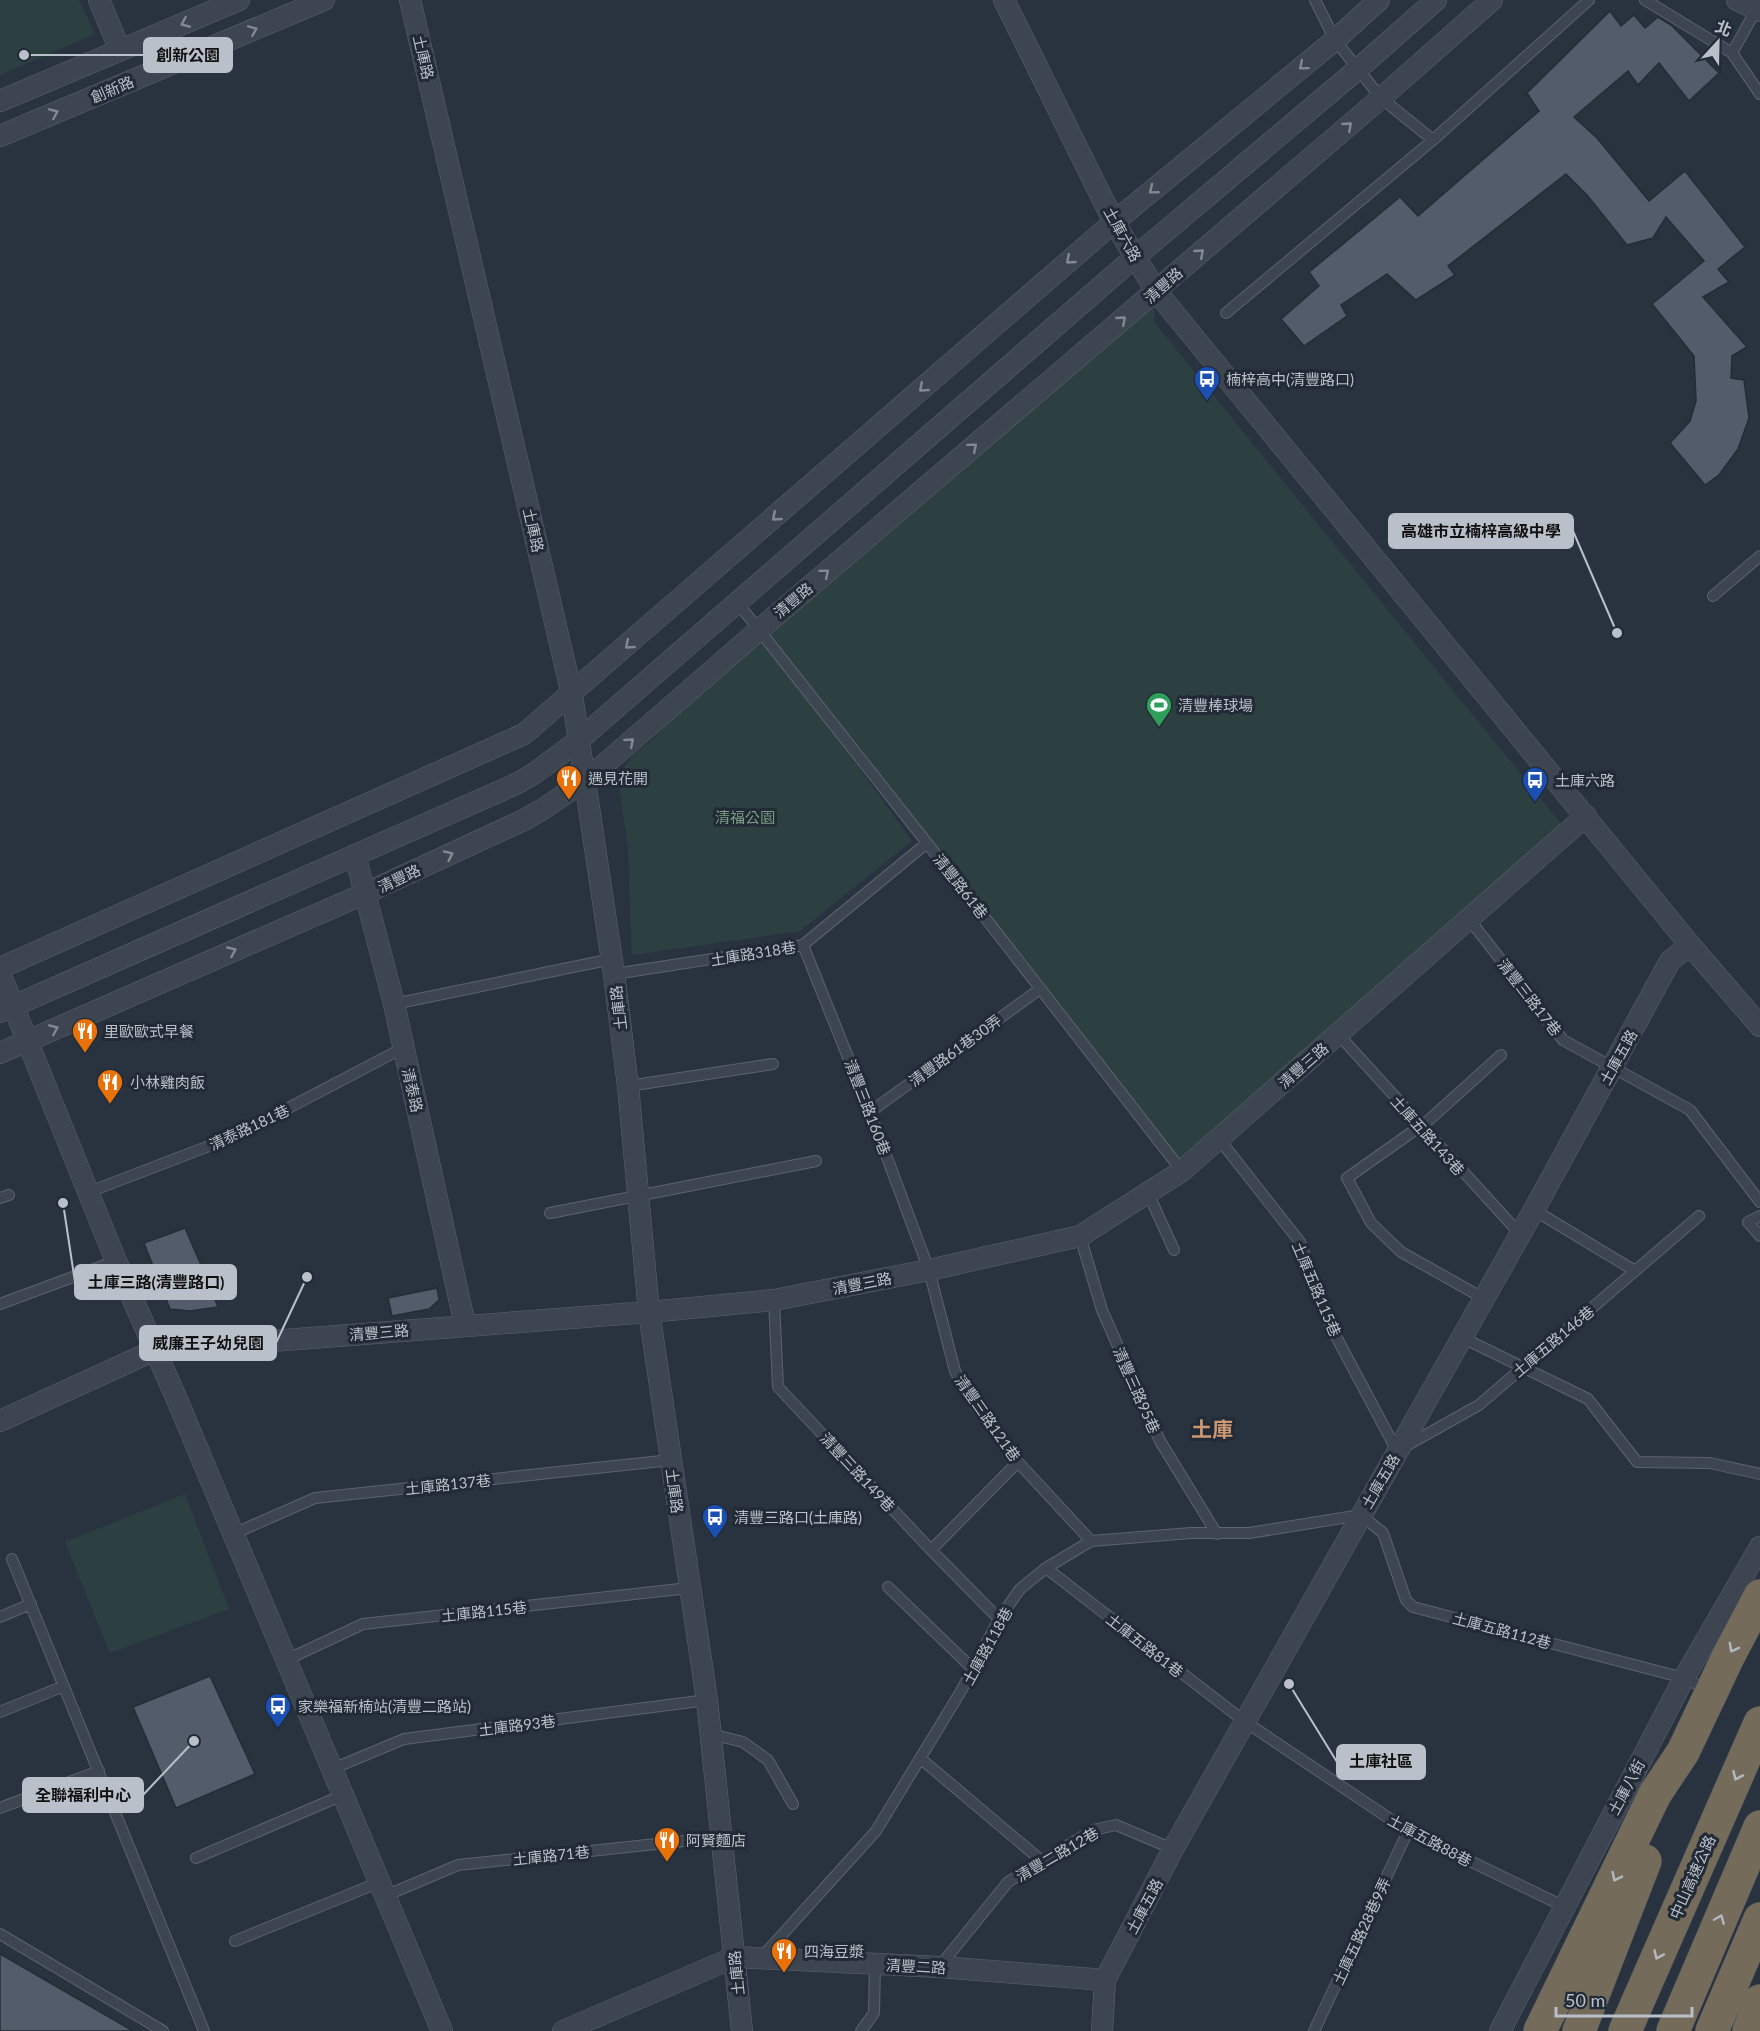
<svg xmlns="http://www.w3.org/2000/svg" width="1760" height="2031" viewBox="0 0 1760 2031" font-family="Lato,'Noto Sans TC',sans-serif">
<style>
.green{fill:#2c4042}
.building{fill:#535c6a;stroke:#242c37;stroke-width:1.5}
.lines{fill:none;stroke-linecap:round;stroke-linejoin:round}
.lane-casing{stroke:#5b636d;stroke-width:12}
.street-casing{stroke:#5b636d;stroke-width:22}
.highway-casing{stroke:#48505a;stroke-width:34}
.lane{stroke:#3d4550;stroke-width:10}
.street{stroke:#3d4550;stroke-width:21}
.highway{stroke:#756b5b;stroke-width:33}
.oneway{stroke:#828993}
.oneway2{stroke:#b3b8bf}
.labels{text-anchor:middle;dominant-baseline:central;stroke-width:6;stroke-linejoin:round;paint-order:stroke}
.street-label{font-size:15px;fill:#bac0ca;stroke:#222a35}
.poi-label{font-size:15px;fill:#bac0ca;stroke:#222a35;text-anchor:start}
.park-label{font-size:15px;fill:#7a9d83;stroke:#222a35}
.district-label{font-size:21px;font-weight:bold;fill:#cc9973;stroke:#222a35}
.leader{fill:none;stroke:#bac0ca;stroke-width:2}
.callout-dot{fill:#bac0ca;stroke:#222a35;stroke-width:2}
.callout{fill:#bac0ca;stroke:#bac0ca;stroke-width:2}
.callout-label{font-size:16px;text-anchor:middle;font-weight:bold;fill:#111}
</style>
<rect width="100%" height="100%" fill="#293340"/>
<path class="green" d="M0,0H79L95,34L0,75Z
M1156,291L1154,322L1563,826L1182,1171L773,649L912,841L800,931L632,955L628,851L618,776L632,756L650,742L759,630L1137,320Z
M185,1494L229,1609L110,1653L65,1542Z"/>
<path class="building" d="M1610,11L1621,26L1634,15L1645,28L1658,17L1671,25L1719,73L1689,101L1659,63L1638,85L1628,71L1574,117L1597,138L1649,201L1685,171L1745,247L1718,269L1729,282L1703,297L1747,347L1732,356L1731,378L1744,380L1749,418L1738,449L1719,475L1705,485L1670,443L1690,421L1696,401L1694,356L1652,304L1704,261L1666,217L1653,238L1627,245L1587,195L1566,174L1448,266L1455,275L1416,300L1387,274L1341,305L1347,316L1304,346L1281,319L1319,286L1309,272L1400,197L1418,216L1539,111L1527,93Z
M185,1228L204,1272L218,1307L190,1311L170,1309L144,1243Z
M437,1288L439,1300L429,1309L392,1316L388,1298Z
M210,1676L255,1774L176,1808L133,1707Z
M0,1954L133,2031H0Z"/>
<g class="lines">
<g class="lane-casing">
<path id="lane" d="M1315,0L1335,40L1381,98L1433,140
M1645,0L1732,53L1756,10
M1732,53L1760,94
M1226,313L1433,140L1589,0
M1713,596L1760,556
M737,602L927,843L1182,1171
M1469,919L1563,1040L1690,1110L1760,1202
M803,945L870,1112L929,1270L955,1371L971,1400L1018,1462L1091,1541
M614,974L803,945L927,843
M394,1004L612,959
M1338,1034L1520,1234
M628,1086L773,1064
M870,1112L1040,989
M1219,1139L1300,1242L1331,1327L1397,1451L1479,1405L1699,1216
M89,1192L235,1136L403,1048
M1148,1193L1174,1250
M0,1198L9,1195
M1534,1210L1635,1271
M550,1213L816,1161
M1760,1216L1748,1222L1760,1236
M1080,1236L1102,1310L1160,1441L1217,1534
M1483,1298L1401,1252L1371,1223L1347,1178L1429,1120L1501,1055
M774,1300L778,1387L931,1550L999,1619
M0,1304L116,1261
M1461,1337L1588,1399L1637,1462L1710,1463L1760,1474
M233,1534L315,1498L671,1460
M931,1550L1018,1462
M12,1559L204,2031
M1046,1568L1244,1721L1408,1831L1563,1906
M888,1587L973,1669
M0,1617L31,1604
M286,1660L363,1624L689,1588
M0,1712L64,1686
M711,1734L743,1742L768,1760L793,1804
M920,1758L1042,1861
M332,1769L404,1739L707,1700
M0,1808L99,1771
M196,1858L343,1795
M385,1896L458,1865L722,1837
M0,1934L163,2031
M235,1941L380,1882
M761,1958L876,1831L961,1691L999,1619L1020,1589L1046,1568L1091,1541L1191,1533H1249L1361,1515L1383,1533L1406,1600L1413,1607L1684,1678L1696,1684
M940,1966L1008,1882L1093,1830L1116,1825L1173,1849
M861,2031L874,2013L875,1963
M1314,2031L1408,1831"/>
</g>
<g class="street-casing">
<path id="street" d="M99,0L120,50
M410,0L572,695L614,974L628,1086L649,1312L707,1700L742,2031
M1004,0L1114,222L1156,291L1690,945L1760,1026
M1737,0L1760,11
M0,101L239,0
M0,136L324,0
M355,855L394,1004L465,1325
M0,968L524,734L1114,222L1335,40L1379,0
M0,973L116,1261L175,1395L442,2031
M0,1012L516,784L535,773L579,740L1135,257L1358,69L1436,0
M0,1053L366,893L524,820L543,809L586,780L621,750L759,630L1381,98L1492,0
M0,1421L155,1350L649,1312L774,1300L929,1270L1080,1236L1182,1171L1586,816
M563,2031L735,1957L940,1967L1105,1980
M1102,2031L1105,1980L1173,1849L1534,1210L1670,961L1690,945
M1500,2031L1684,1678L1760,1547"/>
</g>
<g class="highway-casing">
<path id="highway" d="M1540,2031L1655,1794L1683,1752L1728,1657L1760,1596
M1579,2031L1645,1861
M1625,2031L1760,1723
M1673,2031L1760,1827
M1712,2031L1760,1919
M1749,2031L1760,2001"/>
</g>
<use href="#lane" class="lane"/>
<use href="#street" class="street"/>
<use href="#highway" class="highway"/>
</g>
<defs><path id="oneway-chevron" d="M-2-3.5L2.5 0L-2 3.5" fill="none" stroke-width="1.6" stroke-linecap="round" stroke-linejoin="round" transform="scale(1.5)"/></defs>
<g class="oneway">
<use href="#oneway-chevron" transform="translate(185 23) rotate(157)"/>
<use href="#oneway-chevron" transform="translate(253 30) rotate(-23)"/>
<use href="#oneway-chevron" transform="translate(1303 66) rotate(140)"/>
<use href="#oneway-chevron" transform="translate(54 113) rotate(-23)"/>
<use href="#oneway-chevron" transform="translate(1348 126) rotate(-41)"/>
<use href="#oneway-chevron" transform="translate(1153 190) rotate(141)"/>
<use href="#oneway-chevron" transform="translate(1200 253) rotate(-41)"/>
<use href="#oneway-chevron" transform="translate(1070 260) rotate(139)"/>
<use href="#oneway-chevron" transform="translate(1122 320) rotate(-41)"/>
<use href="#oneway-chevron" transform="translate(923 388) rotate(139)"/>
<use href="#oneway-chevron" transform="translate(973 447) rotate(-40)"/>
<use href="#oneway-chevron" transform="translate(776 517) rotate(139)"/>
<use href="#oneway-chevron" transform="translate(825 573) rotate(-40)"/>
<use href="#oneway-chevron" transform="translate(629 645) rotate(139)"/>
<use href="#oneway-chevron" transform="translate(630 742) rotate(-41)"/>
<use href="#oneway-chevron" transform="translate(449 855) rotate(-25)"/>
<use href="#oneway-chevron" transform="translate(232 951) rotate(-24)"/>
<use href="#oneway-chevron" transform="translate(54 1029) rotate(-23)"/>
</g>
<g class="oneway2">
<use href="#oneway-chevron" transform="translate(1733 1648) rotate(118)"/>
<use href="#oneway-chevron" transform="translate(1737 1776) rotate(114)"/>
<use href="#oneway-chevron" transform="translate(1616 1877) rotate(116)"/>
<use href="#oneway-chevron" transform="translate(1720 1919) rotate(-67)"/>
<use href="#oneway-chevron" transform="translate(1658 1955) rotate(114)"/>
</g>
<defs>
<g id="bus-pin" transform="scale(1.35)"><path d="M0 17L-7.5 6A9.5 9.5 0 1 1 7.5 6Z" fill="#1a4fb4" stroke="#222a35"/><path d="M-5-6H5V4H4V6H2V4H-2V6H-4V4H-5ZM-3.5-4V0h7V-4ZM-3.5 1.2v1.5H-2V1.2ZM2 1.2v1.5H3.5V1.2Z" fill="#fff"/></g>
<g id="stadium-pin" transform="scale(1.35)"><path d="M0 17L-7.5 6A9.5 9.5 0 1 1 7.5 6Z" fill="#2e9e5b" stroke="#222a35"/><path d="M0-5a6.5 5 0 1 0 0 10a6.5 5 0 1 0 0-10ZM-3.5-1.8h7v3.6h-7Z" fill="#fff"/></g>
<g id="restaurant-pin" transform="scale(1.35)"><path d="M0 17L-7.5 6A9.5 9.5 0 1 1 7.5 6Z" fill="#e8710a" stroke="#222a35"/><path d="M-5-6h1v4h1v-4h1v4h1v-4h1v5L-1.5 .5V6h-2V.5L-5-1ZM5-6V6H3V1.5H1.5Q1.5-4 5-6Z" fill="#fff"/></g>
</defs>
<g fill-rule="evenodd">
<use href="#bus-pin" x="1207" y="379"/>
<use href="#stadium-pin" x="1159" y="705"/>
<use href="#restaurant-pin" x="569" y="778"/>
<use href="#bus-pin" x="1535" y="780"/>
<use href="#restaurant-pin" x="85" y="1031"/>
<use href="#restaurant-pin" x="110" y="1082"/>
<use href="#bus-pin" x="715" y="1517"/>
<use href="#bus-pin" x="278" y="1706"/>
<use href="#restaurant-pin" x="667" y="1840"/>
<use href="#restaurant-pin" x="784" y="1951"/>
</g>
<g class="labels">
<g class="street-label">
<text transform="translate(424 57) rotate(77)">土庫路</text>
<text transform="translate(112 89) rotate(-23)">創新路</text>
<text transform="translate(1123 234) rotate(61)">土庫六路</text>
<text transform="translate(1163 285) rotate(-41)">清豐路</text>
<text transform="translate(534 530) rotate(77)">土庫路</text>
<text transform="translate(793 600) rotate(-40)">清豐路</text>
<text transform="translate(399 878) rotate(-25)">清豐路</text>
<text transform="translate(961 886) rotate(52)">清豐路61巷</text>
<text transform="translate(753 953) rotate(-9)">土庫路318巷</text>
<text transform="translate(1530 997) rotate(52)">清豐三路17巷</text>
<text transform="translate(618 1008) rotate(-97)">土庫路</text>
<text transform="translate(955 1050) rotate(-36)">清豐路61巷30弄</text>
<text transform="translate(1618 1057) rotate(-61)">土庫五路</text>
<text transform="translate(1303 1065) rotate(-41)">清豐三路</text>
<text transform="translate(413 1090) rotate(77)">清泰路</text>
<text transform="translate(868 1107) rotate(69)">清豐三路160巷</text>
<text transform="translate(249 1127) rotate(-25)">清泰路181巷</text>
<text transform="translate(1428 1135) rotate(48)">土庫五路143巷</text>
<text transform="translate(862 1283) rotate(-11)">清豐三路</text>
<text transform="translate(1317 1289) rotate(67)">土庫五路115巷</text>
<text transform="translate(379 1332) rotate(-5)">清豐三路</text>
<text transform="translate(1553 1341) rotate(-40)">土庫五路146巷</text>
<text transform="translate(1137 1390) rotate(66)">清豐三路95巷</text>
<text transform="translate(988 1418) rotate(55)">清豐三路121巷</text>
<text transform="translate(858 1472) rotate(47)">清豐三路149巷</text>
<text transform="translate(1380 1481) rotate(-60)">土庫五路</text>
<text transform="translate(448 1484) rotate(-6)">土庫路137巷</text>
<text transform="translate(675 1491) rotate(82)">土庫路</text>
<text transform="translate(484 1611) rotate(-6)">土庫路115巷</text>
<text transform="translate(1502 1630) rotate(15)">土庫五路112巷</text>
<text transform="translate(1145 1645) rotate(38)">土庫五路81巷</text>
<text transform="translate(987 1646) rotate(-61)">土庫路118巷</text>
<text transform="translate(517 1725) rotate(-7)">土庫路93巷</text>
<text transform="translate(1626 1787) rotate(-62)">土庫八街</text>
<text transform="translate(1430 1840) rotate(28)">土庫五路88巷</text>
<text transform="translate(1057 1854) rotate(-30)">清豐二路12巷</text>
<text transform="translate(551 1855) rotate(-6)">土庫路71巷</text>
<text transform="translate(1692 1877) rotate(-66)">中山高速公路</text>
<text transform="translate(1144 1906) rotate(-62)">土庫五路</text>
<text transform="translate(1361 1931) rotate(-65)">土庫五路28巷9弄</text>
<text transform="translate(916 1966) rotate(3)">清豐二路</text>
<text transform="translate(736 1973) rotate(-96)">土庫路</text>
</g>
<g class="poi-label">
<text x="1226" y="379">楠梓高中(清豐路口)</text>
<text x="1178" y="705">清豐棒球場</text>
<text x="588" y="778">遇見花開</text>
<text x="1555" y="780">土庫六路</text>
<text x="104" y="1031">里歐歐式早餐</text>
<text x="130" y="1082">小林雞肉飯</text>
<text x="734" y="1517">清豐三路口(土庫路)</text>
<text x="298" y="1706">家樂福新楠站(清豐二路站)</text>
<text x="686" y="1840">阿賢麵店</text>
<text x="804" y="1951">四海豆漿</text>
</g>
<g class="park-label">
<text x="745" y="817">清福公園</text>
</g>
<g class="district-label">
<text x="1212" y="1428">土庫</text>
</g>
</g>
<path class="leader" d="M24 55L144 55M1617 633L1573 531M63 1203L75 1282M307 1277L276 1343M1289 1684L1337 1762M194 1741L143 1795"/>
<g class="callout-dot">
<circle cx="24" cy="55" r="6"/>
<circle cx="1617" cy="633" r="6"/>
<circle cx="63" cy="1203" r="6"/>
<circle cx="307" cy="1277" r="6"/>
<circle cx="1289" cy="1684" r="6"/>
<circle cx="194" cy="1741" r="6"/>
</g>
<g class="callout">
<rect x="144" y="38" width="88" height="34" rx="6"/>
<rect x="1389" y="514" width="184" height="34" rx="6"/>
<rect x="75" y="1265" width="161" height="34" rx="6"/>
<rect x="140" y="1326" width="136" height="34" rx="6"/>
<rect x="1337" y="1745" width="88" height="34" rx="6"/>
<rect x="23" y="1778" width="120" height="34" rx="6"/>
</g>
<g class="callout-label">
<text x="188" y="61">創新公園</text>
<text x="1481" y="537">高雄市立楠梓高級中學</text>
<text x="156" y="1288">土庫三路(清豐路口)</text>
<text x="208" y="1349">威廉王子幼兒園</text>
<text x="1381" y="1767">土庫社區</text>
<text x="83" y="1801">全聯福利中心</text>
</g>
<g transform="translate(1718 42) rotate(22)" stroke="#222a35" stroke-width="4.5" paint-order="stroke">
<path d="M0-4.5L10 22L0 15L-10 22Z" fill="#bac0ca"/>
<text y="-9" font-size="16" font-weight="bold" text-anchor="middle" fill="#bac0ca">北</text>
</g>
<path d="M1556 2007v9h136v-9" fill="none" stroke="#bac0ca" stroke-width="3"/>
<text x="1565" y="2007" font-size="18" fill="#bac0ca" stroke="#222a35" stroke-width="4.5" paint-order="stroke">50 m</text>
</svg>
